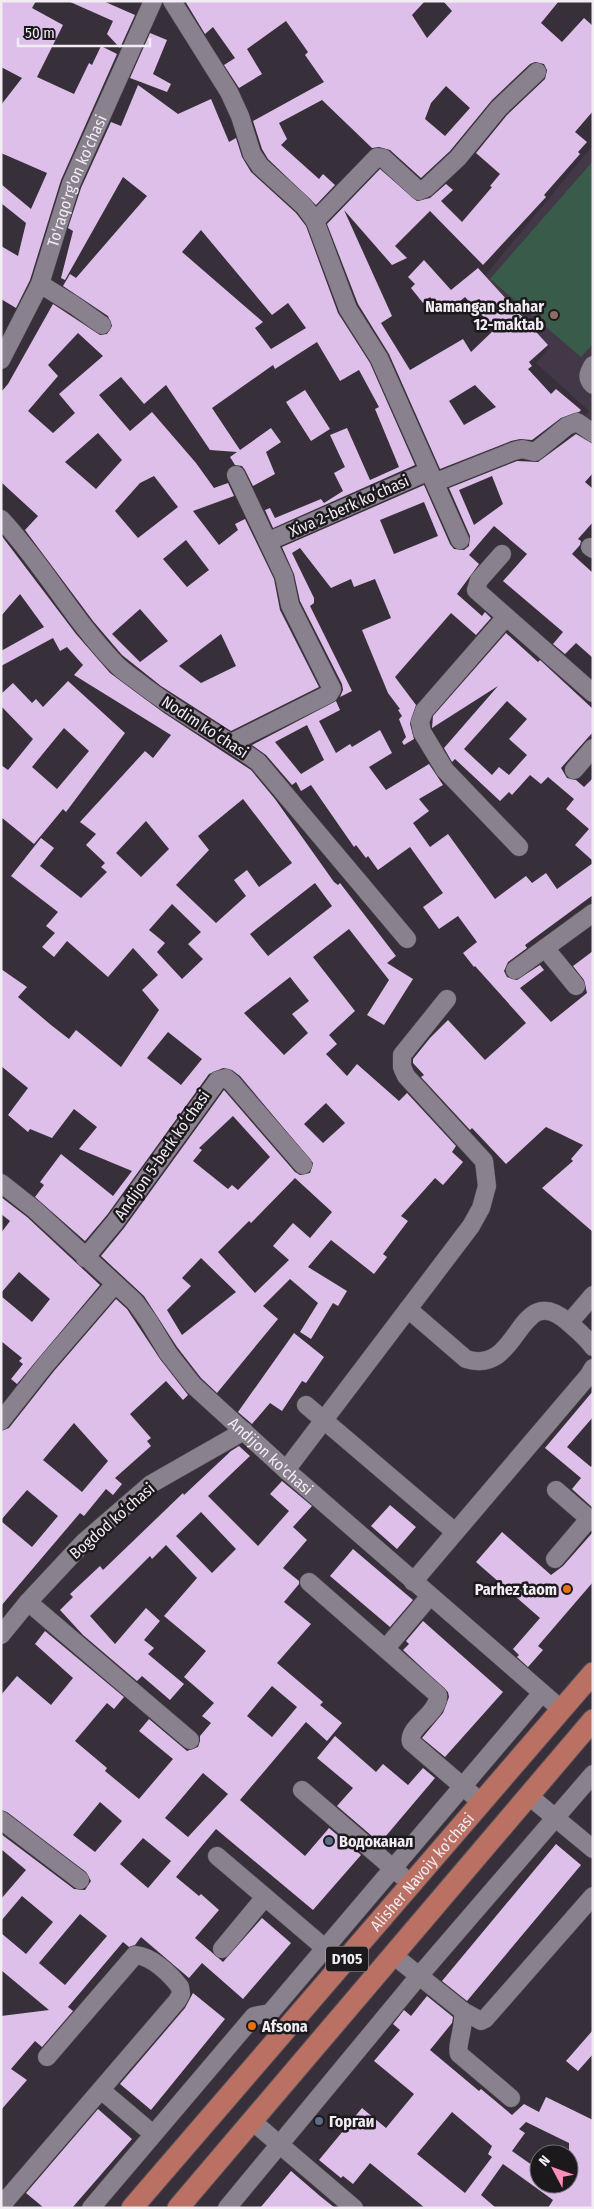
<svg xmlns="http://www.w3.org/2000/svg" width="594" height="2209" viewBox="0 0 594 2209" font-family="'Fira Sans Condensed',sans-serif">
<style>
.built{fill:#433847}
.green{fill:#395b49}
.building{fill:#ddbfea;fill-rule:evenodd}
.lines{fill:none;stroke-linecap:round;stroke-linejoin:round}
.minor-casing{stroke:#554f58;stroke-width:19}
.major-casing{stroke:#554f58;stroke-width:23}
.minor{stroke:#89818d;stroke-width:18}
.major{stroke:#ba7164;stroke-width:21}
.education-dot{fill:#8d6e63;stroke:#1c191d;stroke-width:2}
.food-dot{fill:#e8710a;stroke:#1c191d;stroke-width:2}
.service-dot{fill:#5c6f8a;stroke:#1c191d;stroke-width:2}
.labels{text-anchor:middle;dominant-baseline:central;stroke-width:5;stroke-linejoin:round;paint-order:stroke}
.shield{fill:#1c191d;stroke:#b1adb3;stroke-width:1}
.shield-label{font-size:15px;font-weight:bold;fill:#f1edf3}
.street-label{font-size:16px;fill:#f1edf3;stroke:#1c191d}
.poi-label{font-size:16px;font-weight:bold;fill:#f1edf3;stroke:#1c191d;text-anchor:start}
</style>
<rect width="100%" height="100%" fill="#372f39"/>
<path class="built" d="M593,145V431L581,421L589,411L536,363L550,347L479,283Z"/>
<path class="green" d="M593,161V344L581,357L490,279Z"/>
<path class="building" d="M1,1H36L32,8L63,25L37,77L74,94L89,63L92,65L101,46L117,54L61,180L30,280L16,308L1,299V246L18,256L26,223L1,203V184L31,209L47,173L1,153V105L22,78L1,67Z
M68,1H103L135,15L120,48L107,34L113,21Z
M185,1H425L412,15L427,38L452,11L443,1H559L541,23L562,42L584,18L593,26V111L575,132L587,142L578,152L580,154L544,195L546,197L483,265L430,211L395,246L407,258L392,265L344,210L392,316L381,323L410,370L463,339L471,352L495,329L465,297L444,314L430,297L423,303L411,288L415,284L408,277L424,260L451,290L478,268L548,345L529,362L532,366L528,369L551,394L556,389L581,410L579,412L561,418L532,440L520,439L511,441L440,469L389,354L358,304L327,224L380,169L417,201L430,198L446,184L453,190L441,201L462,222L492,187L490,186L500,174L476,153L507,115L545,79L547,70L544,64L535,62L530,64L492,100L450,151L421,178L390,150L379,147L372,148L322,100L279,123L287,139L281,145L319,179L323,174L335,185L316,205L268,159L262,149L253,121L324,82L305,55L308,52L286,21L247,49L262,74L239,88L224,65L235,58L213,27L205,34ZM446,86L470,108L445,136L425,119L431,103ZM475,385L496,407L464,425L449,401Z
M150,33L167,40L153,74L171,84L167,92L130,78Z
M138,85L178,114L211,99L229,142L236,138L242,157L251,172L296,213L306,226L338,313L370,363L415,465L273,528L265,510L270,508L275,518L321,499L324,503L343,491L334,473L345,467L330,435L347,428L370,480L399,467L375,409L379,407L359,370L340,381L317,342L275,369L273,365L212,408L240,450L271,428L281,442L266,452L275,474L253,486L245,470L242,466L235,465L230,457L237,452L210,450L166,385L144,404L121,377L99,395L130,431L152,412L196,463L214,488L228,483L234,496L193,511L219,545L238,530L235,524L245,519L274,579L280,610L319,687L231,731L161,686L122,655L93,621L25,530L38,516L1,482V392L8,384L53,304L100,335L107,334L112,326L108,316L63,286L70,274L76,278L147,196L123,177L65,280L61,278L73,231L68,228L81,188L111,122L121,126ZM201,230L272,315L288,303L306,328L271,349L255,328L263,322L182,252ZM78,333L103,356L59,394L75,413L53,433L28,411L58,376L48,365ZM98,433L122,460L96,489L65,462ZM154,476L178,507L138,538L115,511L140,483ZM186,540L209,570L187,587L163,559ZM140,609L168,641L140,662L112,634ZM221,634L236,666L201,683L179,666Z
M305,390L330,429L311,441L286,402Z
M576,434L593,444V473L585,482L593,489V522L578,539L581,541L580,545L572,554L593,573V658L576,643L565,654L553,644L563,632L503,581L527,554L494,526L469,555L479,564L457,594L482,616L485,612L491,618L476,635L451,613L395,677L416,705L410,724L414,739L404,745L402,742L406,737L399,719L402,716L398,710L400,709L388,693L362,630L391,618L375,579L354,587L351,579L331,588L300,548L292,553L314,598V603L310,606L352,691L340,697L343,690L342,684L300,601L294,574L282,547L424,485L450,544L454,549L464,550L469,546L470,536L449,488L517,461L538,462ZM492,476L503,504L474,525L459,490ZM424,502L438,536L394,554L380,520Z
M1,535L76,634L110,673L164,713L251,770L275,799L334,882L338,885L340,883L396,956L387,963L413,979L384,1025L367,1015L389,980L349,929L313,957L355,1011L329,1035L337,1044L326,1054L347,1076L357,1064L399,1101L407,1093L456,1146L452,1152L463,1162L443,1185L435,1178L401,1216L408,1221L383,1254L387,1257L374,1274L331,1240L308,1267L347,1291L338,1306L333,1303L311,1339L300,1332L318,1303L290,1279L263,1306L278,1319L217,1393L201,1378L177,1347L144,1296L101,1256L124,1228L224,1090L295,1172L300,1175L310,1173L313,1163L240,1076L232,1070L223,1068L209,1074L107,1215L85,1241L35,1197L44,1185L40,1182L61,1154L113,1196L132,1171L79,1149L97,1127L74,1109L52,1138L30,1129L28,1132L8,1115L28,1088L1,1066V969L27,987L18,997L51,1025L69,1039L76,1030L121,1067L159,1010L142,990L158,975L133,948L108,977L67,941L54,957L42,947L55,933L46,926L58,912L11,876L41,838L54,848L40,866L81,898L107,872L101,867L105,863L86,845L96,834L80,822L145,751L153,758L171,735L74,675L83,665L67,647L60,651L53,638L1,666V651L44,627L20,594L1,616ZM243,799L292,863L259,887L247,870L234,880L246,896L216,923L176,885L209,850L198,836ZM146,821L169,849L141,877L116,853ZM315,883L332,906L268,956L250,934ZM172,904L201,932L188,944L203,959L182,979L157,952L165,943L149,930ZM290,977L309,1001L292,1014L308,1033L284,1055L244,1013ZM168,1032L202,1059L181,1085L147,1058ZM326,1103L345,1123L323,1143L304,1124ZM233,1116L270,1157L238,1190L232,1185L228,1189L193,1161L202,1150L199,1148ZM295,1178L332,1212L310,1238L293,1223L273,1246L289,1260L255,1293L218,1252L249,1221L251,1223ZM201,1258L236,1292L182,1335L167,1310L191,1286L182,1278Z
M506,633L538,662L540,660L593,709V732L561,768L567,778L576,780L584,787L593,778V861L575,845L589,829L566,809L574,799L548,777L541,784L530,775L512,795L509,792L500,801L455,759L452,762L444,748L498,686L432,728L433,716ZM507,701L527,719L509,739L527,755L509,775L499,767L492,775L464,749Z
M68,681L125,733L66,812L63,809L34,844L1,817V765L8,770L33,739L1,706V694L13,683L32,703L36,699L43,707ZM64,728L89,751L57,789L32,767Z
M336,701L340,710L319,721L336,753L350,744L352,747L380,730L392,753L369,767L386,790L429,764L443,785L419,799L429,811L413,823L430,847L448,834L495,899L526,876L532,883L546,873L557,889L593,863V895L525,945L527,948L508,962L504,971L507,977L517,980L540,965L544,970L520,988L551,1022L587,993L584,980L573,966L593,951V1232L542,1188L573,1161L571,1159L583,1145L546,1127L506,1164L472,1128L470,1130L421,1077L424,1075L413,1063V1059L430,1038L448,1020L485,1060L526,1023L475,966L474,967L463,953L477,942L458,916L439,929L423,907L443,893L410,847L378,870L368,856L366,858L356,845L354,847L311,785L301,791L296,782L292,785L266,755L252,745ZM307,725L324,760L301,774L275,742Z
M1,1197L27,1217L100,1285L17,1384L11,1379L23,1364L19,1361L22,1358L1,1341V1296L32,1322L50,1299L19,1272L1,1293V1233L10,1221L1,1214Z
M116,1299L127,1309L160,1359L188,1395L183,1400L166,1381L130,1414L151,1438L147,1441L151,1446L115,1478L122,1484L113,1495L106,1489L84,1516L80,1513L1,1606V1521L32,1547L58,1516L27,1490L1,1520V1431L9,1428L54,1371ZM74,1423L108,1461L82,1492L43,1460Z
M294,1333L324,1357L306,1383L302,1381L282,1411L270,1403L252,1424L238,1412Z
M593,1391V1417L567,1447L591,1467L593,1464V1508L572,1489L581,1478L545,1448Z
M239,1446L250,1456L208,1496L258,1546L289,1511L270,1494L282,1481L312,1506L293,1527L307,1540L283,1568L299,1581V1584L284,1602L311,1624L277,1663L323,1702L320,1705L342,1723L327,1741L306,1722L240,1800L305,1856L329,1828L361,1855L313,1910L216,1829L176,1877L199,1896L201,1894L219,1910L195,1938L223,1962L262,1918L291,1943L243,1999L202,1963L189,1978L141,1937L135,1945L129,1947L123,1942L68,2007L73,2011L42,2047L35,2041L11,2069L27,2080L1,2110V2016L49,2010L1,1970V1933L26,1954L53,1922L22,1896L1,1921V1899L26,1870L1,1849V1834L74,1889L85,1890L91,1881L86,1872L7,1812L1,1810V1695L17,1676L51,1705L73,1678L35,1644L45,1631L124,1697L114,1709L107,1703L75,1741L107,1768L105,1771L139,1799L173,1759L139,1731L149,1719L187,1751L198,1747L200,1741V1736L211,1723L202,1716L214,1703L184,1677L206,1651L164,1616L197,1578L166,1545L152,1559L150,1556L90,1616L115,1644L146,1608L160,1621L144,1640L154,1648L148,1654L184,1684L170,1700L142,1676L137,1681L83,1635L60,1610L73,1597L70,1594L100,1566L103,1570L183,1493L184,1495L231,1451ZM201,1512L236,1549L212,1573L176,1536ZM272,1686L297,1707L272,1737L247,1716ZM203,1773L228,1794L188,1837L165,1818ZM100,1802L122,1821L95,1852L73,1835ZM143,1838L171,1861L148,1888L120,1864ZM80,1914L107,1936L65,1985L39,1963Z
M390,1505L416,1527L397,1549L371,1526Z
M502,1532L551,1575L563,1566L593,1532V1582L538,1646L543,1650L528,1667L517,1657L519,1655L513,1649L540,1618L476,1562Z
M353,1549L413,1600L390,1627L330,1576Z
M423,1621L503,1692L445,1757L422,1738L443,1713L449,1697L448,1692L403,1650L409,1644L406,1641Z
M335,1736L376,1772L383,1764L408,1785L423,1768L435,1778L380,1843L337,1806L353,1788L317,1758Z
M556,1844L581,1865L467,2001L442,1981Z
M193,1993L225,2019L151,2110L120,2084L185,2008Z
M427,1996L453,2017L452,2023L430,2050L479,2091L481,2089L512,2115L524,2104L539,2112L546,2097L593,2120V2208H548L553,2200L503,2164L481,2195L496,2208H425L370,2163L353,2184L343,2176L341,2178L319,2160L362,2108L386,2128L414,2094L374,2061L400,2030L393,2024L404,2010L411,2016ZM452,2112L492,2146L488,2154L492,2157L465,2193L417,2154ZM526,2122L569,2143V2184H539V2170L512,2151L525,2133L519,2129Z
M593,2030V2054L578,2071L566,2061Z
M98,2109L132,2139L72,2208H44L26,2193Z
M291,2171L320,2196L335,2208H260Z"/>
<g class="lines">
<g class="minor-casing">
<g id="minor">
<path d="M172,1L229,92L240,116L252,154L260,166L304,206L315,221L348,309L379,358L460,540"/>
<path d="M315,221L377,157L383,158L419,191L426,188L458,158L499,108L537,72"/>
<path d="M40,284L74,305L102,325"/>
<path id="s1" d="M1,360L40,284L71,184L153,1"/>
<path d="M593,365C588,373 586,378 593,385"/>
<path d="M436,482L514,451L522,449L535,452L567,426L577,422L593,433"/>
<path d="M1,519C43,564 72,618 114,662C122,671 132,677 141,684C178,713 220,734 258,762L407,939"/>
<path d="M269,541L429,471"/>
<path d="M590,547L593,549"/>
<path d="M502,554L479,580L476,590L593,693"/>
<path d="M506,617L424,711L420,722L422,732L445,770L519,847"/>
<path d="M231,743L329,694L332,689L290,605L284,576L236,475"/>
<path d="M574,770L593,748"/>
<path d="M545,948L576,986"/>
<path d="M515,970L593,913"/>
<path id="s2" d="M1,1183L34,1209L135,1302L148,1320L168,1353L193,1385L286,1470L562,1710"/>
<path d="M85,1258L115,1222L218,1080L226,1078L232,1083L303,1165"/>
<path d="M408,1309L466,1359C521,1377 517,1278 568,1322C577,1330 586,1337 593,1347"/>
<path d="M569,1323L593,1295"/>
<path d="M306,1405L455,1532"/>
<path d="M1,1421L46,1364L115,1284"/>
<path d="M286,1470L471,1226L481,1208L487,1186L484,1161L406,1076L402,1067V1055L447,999"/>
<path d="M556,1490L593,1522"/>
<path d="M555,1559L589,1519"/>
<path d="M309,1582L438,1695C440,1713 407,1727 411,1742L482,1803"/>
<path d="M413,1582L589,1375L593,1368"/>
<path d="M28,1602L190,1740"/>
<path d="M1,1635L28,1602L84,1542L151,1484L244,1431"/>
<path d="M386,1648L430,1596"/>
<path d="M302,1790L402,1876"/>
<path d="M529,1796L593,1849"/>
<path d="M1,1820L80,1880"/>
<path d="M217,1856L333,1955"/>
<path d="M222,1949L265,1897"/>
<path d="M393,1955L463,2011L481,2021L485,2019L593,1896"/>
<path d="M463,2011C465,2026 456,2046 459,2054L511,2098"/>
<path d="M101,2090L153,2134"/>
<path d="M252,2121L354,2208"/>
<path d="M1,2206L177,2001L181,1994L180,1987C170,1974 152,1956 135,1955L47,2057"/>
<path d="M91,2208L254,2016L270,2013L542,1693"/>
<path d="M227,2208L419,1976L593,1774"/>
</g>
</g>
<g class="major-casing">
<g id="major">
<path id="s3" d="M132,2208L593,1673"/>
<path d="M178,2208L593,1720"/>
</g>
</g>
<use href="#minor" class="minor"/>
<use href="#major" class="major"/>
</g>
<circle class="education-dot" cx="554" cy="315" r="5"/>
<g class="food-dot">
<circle cx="567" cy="1589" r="5"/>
<circle cx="252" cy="2026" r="5"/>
</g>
<g class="service-dot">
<circle cx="329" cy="1841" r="5"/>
<circle cx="319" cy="2121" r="5"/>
</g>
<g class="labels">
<rect class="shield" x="326" y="1946.5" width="42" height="25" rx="4"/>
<g class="shield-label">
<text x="347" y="1959">D105</text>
</g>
<g class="street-label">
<text stroke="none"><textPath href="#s1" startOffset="195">To'raqo'rg'on ko'chasi</textPath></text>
<text transform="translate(349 506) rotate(-24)">Xiva 2-berk koʻchasi</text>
<text transform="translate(205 727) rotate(33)">Nodim koʻchasi</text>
<text transform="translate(162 1155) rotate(-55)">Аndijon 5-berk koʻchasi</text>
<text stroke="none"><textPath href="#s2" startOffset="386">Andijon ko'chasi</textPath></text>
<text transform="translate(112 1521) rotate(-41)">Bogdod koʻchasi</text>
<text stroke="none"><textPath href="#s3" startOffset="444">Alisher Navoiy ko'chasi</textPath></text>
</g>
<g class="poi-label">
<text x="544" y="306" text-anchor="end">Namangan shahar<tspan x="544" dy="18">12-maktab</tspan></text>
<text x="557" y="1589" text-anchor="end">Parhez taom</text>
<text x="339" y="1841">Водоканал</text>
<text x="262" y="2026">Afsona</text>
<text x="329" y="2121">Горгаи</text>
</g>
</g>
<rect width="594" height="2209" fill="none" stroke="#f1edf3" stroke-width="5"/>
<g transform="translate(554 2169) rotate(311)"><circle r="24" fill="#1c191d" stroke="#716e73"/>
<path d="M0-4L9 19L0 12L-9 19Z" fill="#fe8ebc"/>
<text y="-8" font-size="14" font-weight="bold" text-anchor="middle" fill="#f1edf3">N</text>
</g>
<path d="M18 38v8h132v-8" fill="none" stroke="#f1edf3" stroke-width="2.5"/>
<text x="25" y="38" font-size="15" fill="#f1edf3" stroke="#1c191d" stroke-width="4" paint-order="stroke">50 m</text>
</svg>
